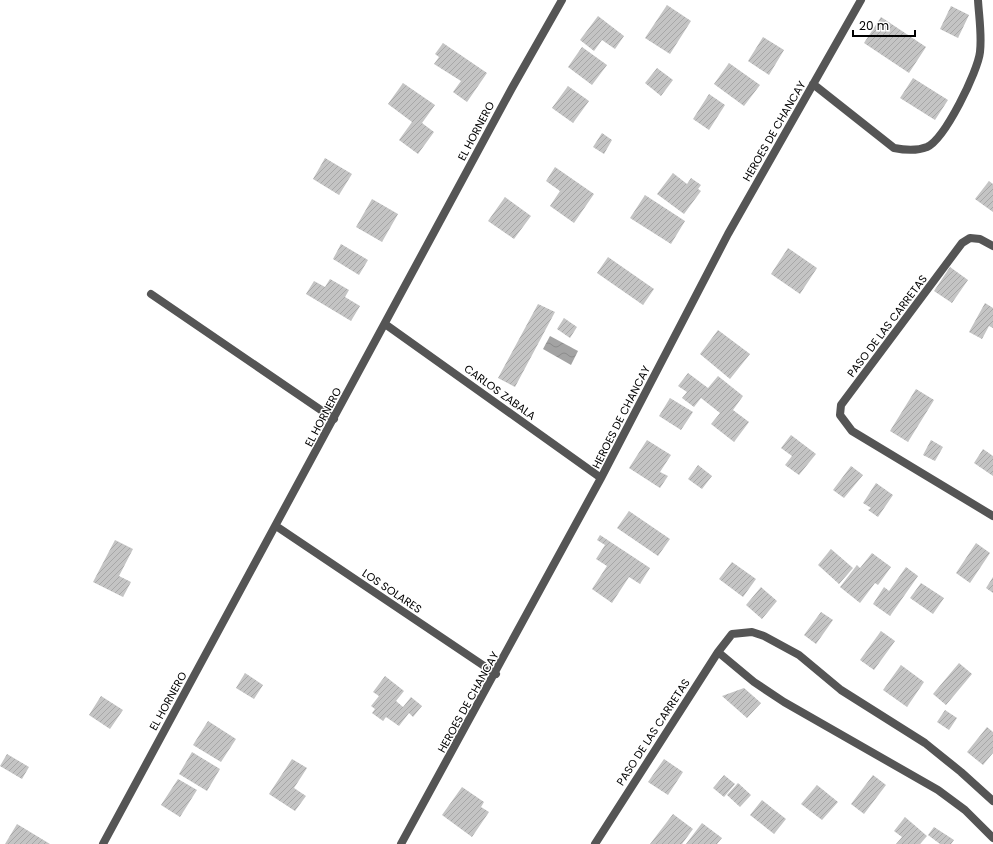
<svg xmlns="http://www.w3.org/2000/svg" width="993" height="844" viewBox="0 0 993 844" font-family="Poppins,sans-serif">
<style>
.water{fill:url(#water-waves)}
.building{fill:url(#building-hatch)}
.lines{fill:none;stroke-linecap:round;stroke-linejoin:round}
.street{stroke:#555;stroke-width:8}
.labels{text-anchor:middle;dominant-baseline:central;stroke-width:3;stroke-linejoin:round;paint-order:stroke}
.street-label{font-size:11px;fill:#000;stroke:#fff}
</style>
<defs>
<pattern id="water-waves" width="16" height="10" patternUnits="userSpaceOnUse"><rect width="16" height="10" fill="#a3a3a3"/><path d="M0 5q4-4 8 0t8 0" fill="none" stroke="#8b8b8b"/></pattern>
<pattern id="building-hatch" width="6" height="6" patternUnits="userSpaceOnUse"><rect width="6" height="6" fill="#c4c4c4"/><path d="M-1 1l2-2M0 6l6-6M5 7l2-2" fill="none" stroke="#a7a7a7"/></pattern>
</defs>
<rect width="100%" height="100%" fill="#fff"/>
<path class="water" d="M550,336L578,351L571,365L543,349Z"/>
<path class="building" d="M667,5L691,21L670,54L645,38Z
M951,6L969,15L958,38L940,29Z
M598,16L624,36L615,49L602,40L594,51L580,40Z
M881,17L926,47L909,73L864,43Z
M763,37L784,50L769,75L748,61Z
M443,43L487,73L467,102L453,92L461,81L434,64L439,57L435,54Z
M582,47L607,65L592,85L568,67Z
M729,63L760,85L744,106L714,84Z
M657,68L673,80L661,96L645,83Z
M913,78L948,100L935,120L900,98Z
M403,83L435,105L422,123L434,132L418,154L399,140L412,122L388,104Z
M568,86L589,101L573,123L552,108Z
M709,94L725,105L709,130L693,119Z
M602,133L612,140L604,154L593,147Z
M325,158L352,174L339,195L313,179Z
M555,167L594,194L574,223L550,206L560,191L546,181Z
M673,173L687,184L691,178L701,185L698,189L701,191L684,214L657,194Z
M989,181L993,184V212L975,199Z
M645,195L685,221L671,244L630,218Z
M505,197L531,216L514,239L488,221Z
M372,199L398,214L382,242L356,227Z
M341,244L368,260L359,275L333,259Z
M788,248L817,268L800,294L771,274Z
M608,257L654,289L643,305L597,273Z
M950,267L968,280L952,303L934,291Z
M330,279L349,290L345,297L360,306L351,321L306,294L314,281L325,287Z
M985,303L993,308V328L989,326L982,339L969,332Z
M538,304L555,312L515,387L498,378Z
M564,318L577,327L570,338L557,329Z
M718,330L750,354L730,379L700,354Z
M688,373L708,388L718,376L743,396L733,410L749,422L734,442L711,424L720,413L701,398L694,407L682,398L687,392L678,386Z
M916,389L934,400L908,442L890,431Z
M670,398L693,412L681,430L659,416Z
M791,435L816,454L799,475L785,465L792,456L781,448Z
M647,440L671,455L660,472L668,476L660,488L629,468Z
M931,440L943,447L935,461L923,455Z
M983,449L993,456V476L974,463Z
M698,465L712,476L702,489L688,479Z
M851,466L863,475L844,498L833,490Z
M876,483L893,495L878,517L868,510L871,508L863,503Z
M629,511L670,539L658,556L617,528Z
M600,535L650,568L640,584L629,577L612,603L592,589L607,566L596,559L605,545L597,540Z
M115,540L133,549L119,576L131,582L123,597L93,582Z
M976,543L990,553L970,583L956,573Z
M831,549L853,568L839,584L818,565Z
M872,553L891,567L878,585L875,583L860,603L840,587L857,565L860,568Z
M732,562L756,579L743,597L719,579Z
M906,567L918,576L890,616L873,604L884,587L889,591Z
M993,577V593L986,588Z
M921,583L944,598L933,614L910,598Z
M761,587L777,601L762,619L746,605Z
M821,612L833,620L816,644L804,635Z
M881,631L895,641L874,670L860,660Z
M959,663L972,674L946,705L933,694Z
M901,665L924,682L907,707L883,690Z
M245,673L263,685L254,699L236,688Z
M385,676L404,691L396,701L403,707L411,697L422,706L413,717L409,713L399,726L386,717L383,721L372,713L375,709L371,706L379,696L373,692Z
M744,688L761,703L747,718L722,696Z
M101,696L123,710L110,729L89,715Z
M945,710L957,718L949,730L937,722Z
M208,721L236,739L221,762L193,745Z
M987,727L993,732V753L983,765L967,752Z
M192,752L220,769L207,791L179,774Z
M7,754L29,767L22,779L0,766Z
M292,759L307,768L294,788L306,796L295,811L269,794Z
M664,759L683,772L668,795L648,782Z
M724,775L735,784L724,797L713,788Z
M873,775L886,785L864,814L851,804Z
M178,779L197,790L180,817L161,805Z
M738,783L751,795L740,807L727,795Z
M817,785L838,802L822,820L801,804Z
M462,787L484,802L481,807L489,812L472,837L442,815Z
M762,800L786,819L774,834L750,815Z
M673,814L693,829L682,844H650Z
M905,817L927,836L920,844H896L902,837L894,831Z
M702,823L722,838L717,844H686Z
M17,824L50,844H5Z
M934,827L954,840L951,844H940L928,835Z"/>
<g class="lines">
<path class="street" d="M813,84L894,148C904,150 917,151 927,147C945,139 978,71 980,52C982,35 979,17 978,0
M993,246L980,239L970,238L962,243L841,405L840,415L852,431L993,516
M151,294L334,419
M385,324L601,478
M276,526L496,674
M718,652L754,682L784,702L938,790L965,810L993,838
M103,844L512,88L562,0
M401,844L601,478L728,234L861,0
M595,844L718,652L732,634L752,632L764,636L799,655L841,690L925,743L961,772L993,801"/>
</g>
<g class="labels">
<g class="street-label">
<text transform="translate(476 131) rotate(-62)">EL HORNERO</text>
<text transform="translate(774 131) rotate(-60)">HEROES DE CHANCAY</text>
<text transform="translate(887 326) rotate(-53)">PASO DE LAS CARRETAS</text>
<text transform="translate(500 392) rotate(36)">CARLOS ZABALA</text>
<text transform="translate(323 417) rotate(-62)">EL HORNERO</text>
<text transform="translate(621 417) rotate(-63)">HEROES DE CHANCAY</text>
<text transform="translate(392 591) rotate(34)">LOS SOLARES</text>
<text transform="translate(168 701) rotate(-61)">EL HORNERO</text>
<text transform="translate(468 702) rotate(-61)">HEROES DE CHANCAY</text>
<text transform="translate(653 732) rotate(-57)">PASO DE LAS CARRETAS</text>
</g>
</g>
<path d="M853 30v6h62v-6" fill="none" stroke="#000000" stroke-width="2"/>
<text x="859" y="30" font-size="12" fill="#000000" stroke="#ffffff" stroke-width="3" paint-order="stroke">20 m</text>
</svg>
